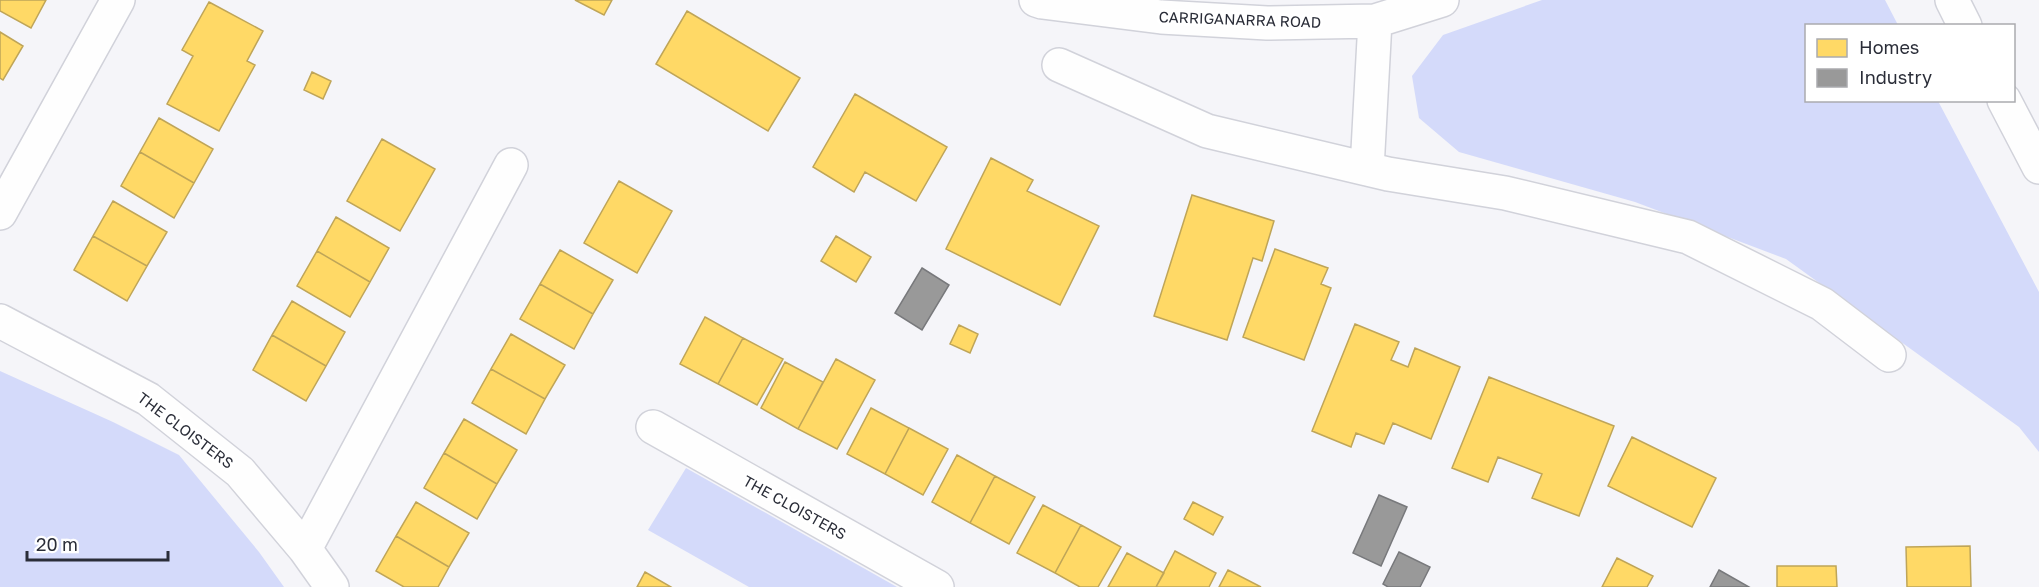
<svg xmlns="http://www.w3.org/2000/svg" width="2039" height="587" viewBox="0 0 2039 587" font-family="'Golos Text',sans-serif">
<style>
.green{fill:#d4dafa}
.homes{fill:#ffd966;stroke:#bfa558;stroke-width:1.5}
.industry{fill:#999;stroke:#78797c;stroke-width:1.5}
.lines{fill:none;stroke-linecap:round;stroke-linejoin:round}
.minor-casing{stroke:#d1d2da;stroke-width:36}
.minor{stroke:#fefefe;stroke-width:33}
.labels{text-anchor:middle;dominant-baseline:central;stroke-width:6;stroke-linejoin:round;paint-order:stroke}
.street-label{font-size:15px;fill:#2a2d38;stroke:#fff}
</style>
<rect width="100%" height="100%" fill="#f5f5f9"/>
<path class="green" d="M1542,0H1885L1898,25L1806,26V100L1938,101L2039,292V452L2019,427L1786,259L1635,202L1459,152L1419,118L1412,76L1443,35Z
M0,371L113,422L179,455L259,552L284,587H0Z
M686,468L897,587H749L648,530Z"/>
<path class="homes" d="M0,0H46L31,28L0,11Z
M575,0H612L604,15Z
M209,2L263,31L247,61L255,65L219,131L167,104L193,56L182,50Z
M687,11L800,78L768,131L656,64Z
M0,32L23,46L3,80L0,78Z
M312,72L331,81L323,99L304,90Z
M855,94L947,147L916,201L865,172L854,192L813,167Z
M159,118L213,149L194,183L140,152Z
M382,139L435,169L400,231L347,201Z
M140,152L194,183L174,218L121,186Z
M991,158L1033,180L1027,191L1099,226L1060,305L946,249Z
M619,181L672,211L637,273L584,243Z
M1192,195L1274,221L1262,261L1253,258L1227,340L1154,316Z
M113,201L167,232L147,266L93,236Z
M336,217L389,248L370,282L317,251Z
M93,236L147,266L127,301L74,270Z
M836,236L871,257L856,282L821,261Z
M1275,249L1328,268L1321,284L1331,288L1304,360L1243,337Z
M560,250L613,280L593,314L540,284Z
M317,251L370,282L350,317L297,286Z
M540,284L593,314L574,349L520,319Z
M292,301L345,332L326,366L272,335Z
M705,317L743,338L718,384L680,364Z
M1355,324L1399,342L1391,360L1408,367L1415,348L1460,367L1431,439L1393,423L1384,444L1356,433L1351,447L1312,431Z
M959,325L978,334L970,353L950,344Z
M511,334L565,365L545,399L491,369Z
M272,335L326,366L306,401L253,370Z
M743,338L783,359L757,405L718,384Z
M836,359L875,380L837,449L798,429Z
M785,362L823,382L798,429L761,408Z
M491,369L545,399L526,434L472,403Z
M1489,377L1614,426L1579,516L1532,498L1542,474L1498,457L1488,482L1452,468Z
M871,408L909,428L885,474L847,454Z
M464,419L517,450L497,484L444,453Z
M909,428L948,449L923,495L885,474Z
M1632,437L1716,478L1692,527L1608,486Z
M444,453L497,484L477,519L424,488Z
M957,455L995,476L970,523L932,502Z
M995,476L1035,497L1009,544L970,523Z
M416,502L469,533L449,567L396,536Z
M1193,502L1223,517L1213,535L1184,519Z
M1043,505L1081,525L1055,573L1017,553Z
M1081,525L1121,547L1098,587H1080L1055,573Z
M396,536L449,567L438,587H404L376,571Z
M1970,546L1971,587H1907L1906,547Z
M1175,551L1216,573L1209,587H1156Z
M1127,553L1164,573L1156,587H1108Z
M1617,558L1653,576L1647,587H1602Z
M1777,566H1836L1837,587H1777Z
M1228,570L1261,587H1219Z
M645,572L671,587H637Z"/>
<path class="industry" d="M922,268L949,285L922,330L895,313Z
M1379,495L1407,507L1381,566L1353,553Z
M1399,552L1430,567L1420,587H1388L1383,584Z
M1719,570L1749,587H1710Z"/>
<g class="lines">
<g class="minor-casing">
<path id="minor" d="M1036,0L1042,2L1161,17L1267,23L1375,21L1442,0
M1952,0L1965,26
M1059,65L1207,131L1388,174L1505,193L1688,237L1822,304L1889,355
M2004,100L2039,167
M1367,169L1375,21
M0,213L118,0
M0,321L148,399L240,472L305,549L332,587
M653,427L937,587
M305,549L511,165"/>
</g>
<use href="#minor" class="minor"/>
</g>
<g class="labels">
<g class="street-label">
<text transform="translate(1240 19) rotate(2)">CARRIGANARRA ROAD</text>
<text transform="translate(186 430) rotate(37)">THE CLOISTERS</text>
<text transform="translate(795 507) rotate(29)">THE CLOISTERS</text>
</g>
</g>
<rect x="1805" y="24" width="210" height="78" fill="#ffffff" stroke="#aaabaf" stroke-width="1.5"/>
<rect x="1817" y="39" width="30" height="18" fill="#ffd966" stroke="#aaabaf" stroke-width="1.5"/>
<text x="1859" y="54" font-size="18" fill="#2a2d38">Homes</text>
<rect x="1817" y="69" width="30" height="18" fill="#999999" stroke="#aaabaf" stroke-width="1.5"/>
<text x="1859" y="84" font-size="18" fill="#2a2d38">Industry</text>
<path d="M27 551v9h141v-9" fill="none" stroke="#2a2d38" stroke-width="3"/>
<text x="36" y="551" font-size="18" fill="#2a2d38" stroke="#ffffff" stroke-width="4.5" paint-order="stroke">20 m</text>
</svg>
